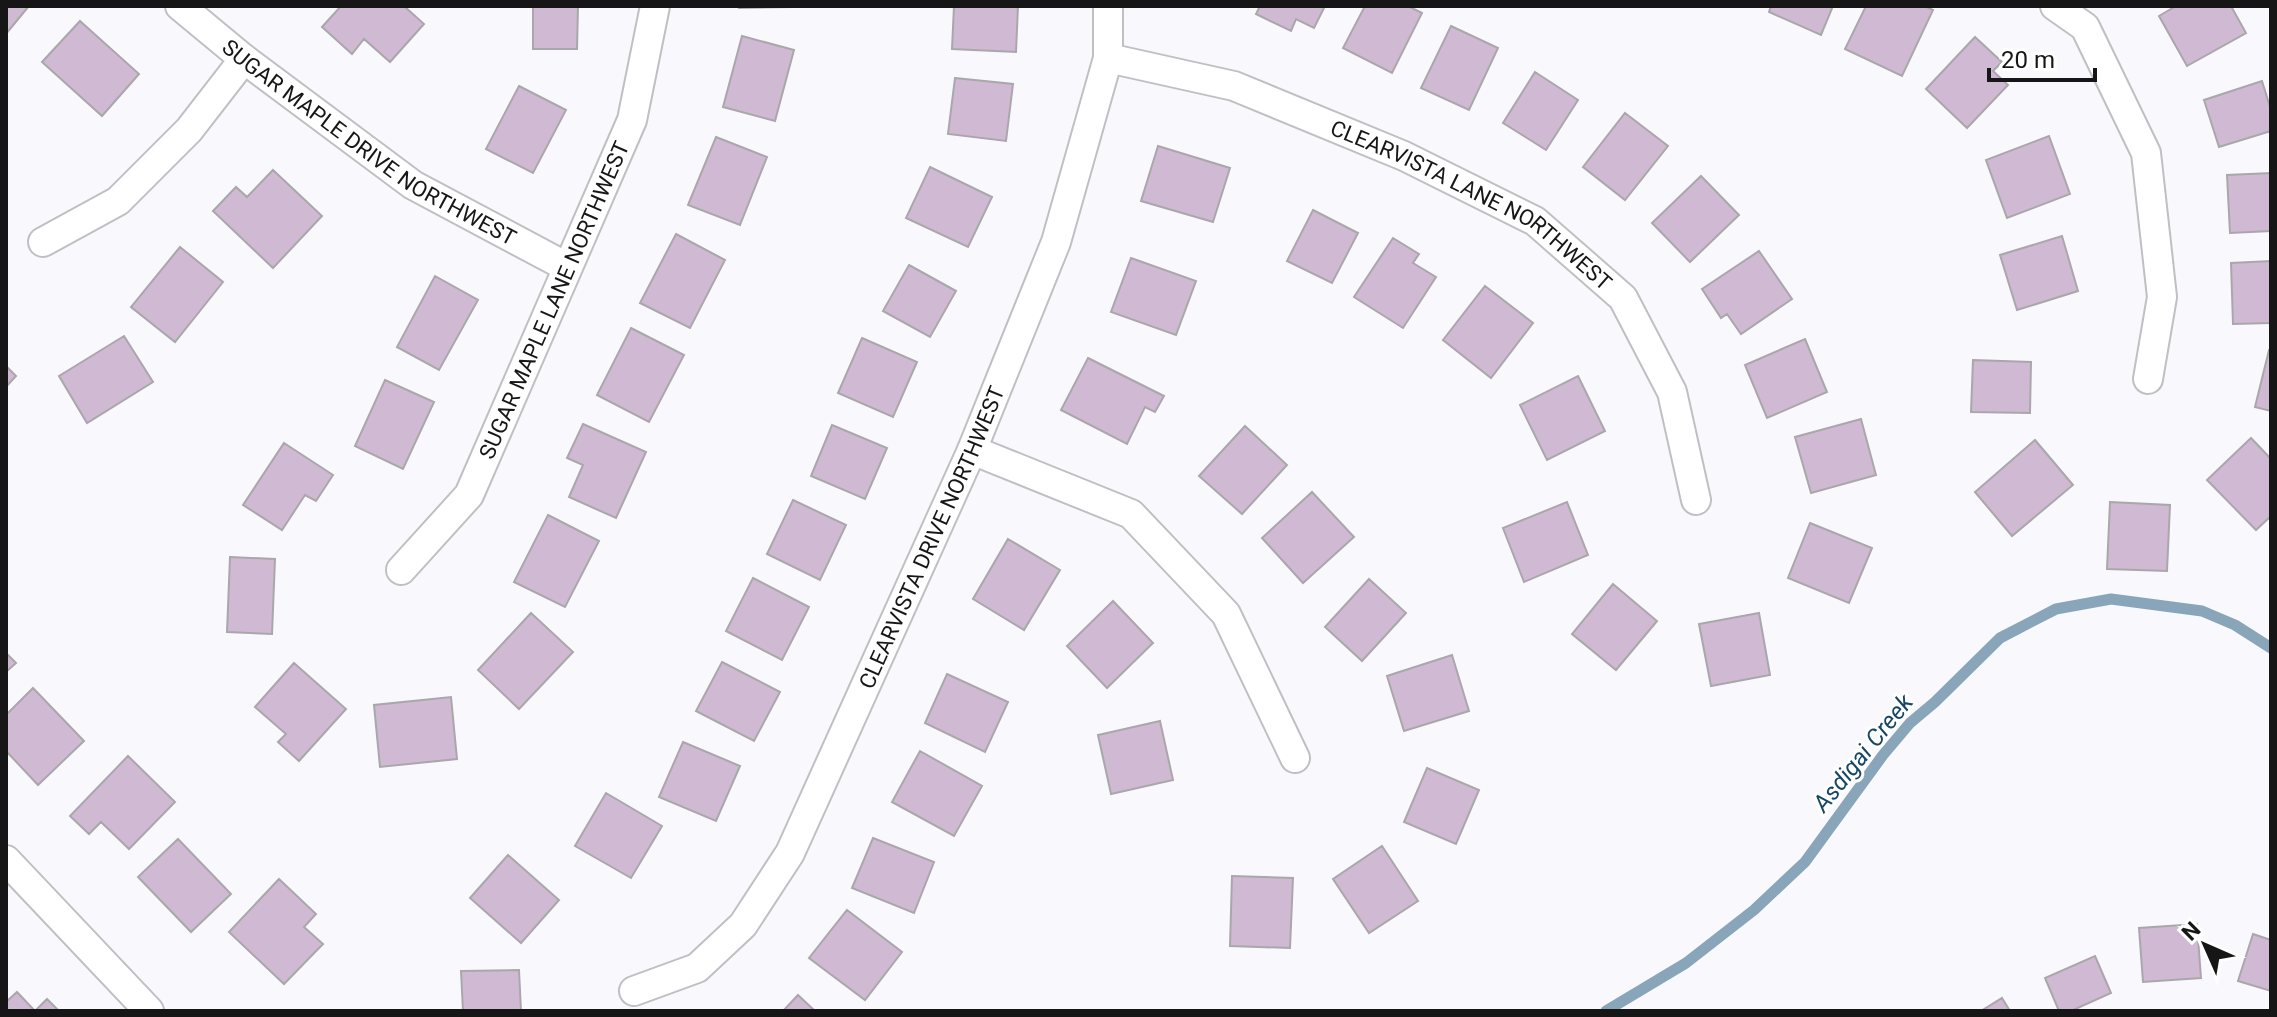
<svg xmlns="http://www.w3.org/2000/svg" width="2277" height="1017" viewBox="0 0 2277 1017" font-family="Roboto,sans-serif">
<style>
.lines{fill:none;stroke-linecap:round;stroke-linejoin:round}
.stream{stroke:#89a5b9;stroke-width:11}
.building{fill:#cfb9d3;stroke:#aaa7ab;stroke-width:2}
.street-casing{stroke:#c0c0c4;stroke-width:32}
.street{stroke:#fff;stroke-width:28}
.labels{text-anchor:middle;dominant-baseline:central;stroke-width:6;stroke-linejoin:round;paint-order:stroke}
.street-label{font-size:22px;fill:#161617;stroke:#fff}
.water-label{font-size:24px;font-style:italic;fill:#154765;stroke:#fff}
</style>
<rect width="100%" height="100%" fill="#f9f9fd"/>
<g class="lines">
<path class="stream" d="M1606,1011L1686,963L1754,910L1805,862L1883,755L1910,723L1935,702L2000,638L2056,609L2111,599L2202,611L2235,625L2271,648"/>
</g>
<path class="building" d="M6,6H29L6,34Z
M341,6H404L424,24L390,62L364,39L352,54L322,27Z
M533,6H578L577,49H533Z
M738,6H793V7L739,8Z
M954,6H1018L1016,52L952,49Z
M1260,6H1325L1314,28L1296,19L1291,31L1256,14Z
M1365,6H1408L1422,13L1392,73L1343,48Z
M1771,6H1833L1821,35L1769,12Z
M1866,6H1925L1933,10L1902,76L1845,49Z
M2176,6H2231L2246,33L2187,66L2159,16Z
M80,21L139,74L102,116L42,62Z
M1451,26L1498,48L1469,110L1421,88Z
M742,36L794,50L775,121L723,107Z
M1975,37L2002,62L1993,71L2008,85L1967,128L1926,89Z
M1535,72L1578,100L1546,150L1503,123Z
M955,78L1013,84L1006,141L948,134Z
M2262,81L2271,110V131L2219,147L2204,100Z
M519,86L566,110L533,173L486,149Z
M1625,113L1668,146L1625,200L1583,167Z
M2049,136L2070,194L2007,218L1986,160Z
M716,137L767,157L740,225L688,205Z
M1158,146L1230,168L1213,222L1141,201Z
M930,167L992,197L968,247L906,218Z
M273,170L322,216L273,268L213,211L236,187L247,197Z
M2271,173V231L2230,233L2227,175Z
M1701,176L1739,215L1690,262L1652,223Z
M1313,210L1358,233L1332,283L1287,261Z
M676,234L725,260L690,328L640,303Z
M2062,236L2078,291L2017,310L2000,255Z
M1393,238L1419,254L1413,263L1436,277L1403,328L1354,297Z
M180,247L223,282L175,342L131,307Z
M1759,251L1792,299L1741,334L1727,314L1721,318L1702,289Z
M1131,258L1196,281L1176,335L1111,312Z
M2271,261V323L2233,324L2231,263Z
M909,265L956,291L930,337L883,311Z
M435,276L478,300L439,370L397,347Z
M1485,286L1533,323L1491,378L1443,340Z
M631,328L684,355L649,422L597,395Z
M124,336L153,382L87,423L59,376Z
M862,338L917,362L893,417L838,393Z
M1805,339L1827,392L1767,418L1745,365Z
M2269,350H2271V411L2255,407Z
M1088,358L1164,396L1155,412L1145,407L1127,444L1061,410Z
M1973,360L2031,362L2030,413L1971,412Z
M6,366L16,376L6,387Z
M1578,376L1605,431L1547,460L1520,405Z
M385,380L434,402L403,469L355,446Z
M1861,419L1876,475L1811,493L1795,437Z
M583,424L646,452L616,518L569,497L583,465L567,458Z
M832,425L887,448L865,499L811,476Z
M1245,426L1287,465L1242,514L1199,476Z
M2251,438L2271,459V516L2256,530L2207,480Z
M2035,440L2073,485L2012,536L1975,492Z
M284,443L333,475L316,501L305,495L282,530L243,505Z
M1312,492L1354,537L1303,583L1262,538Z
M793,500L846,525L820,580L767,554Z
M1567,502L1588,555L1524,582L1503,528Z
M2110,502L2170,505L2167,571L2107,569Z
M548,515L599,541L565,607L514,582Z
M1810,523L1872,548L1849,603L1788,578Z
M1008,539L1060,570L1024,630L973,599Z
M230,557L275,559L272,634L227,632Z
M753,578L809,607L782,660L726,631Z
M1369,579L1406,613L1362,661L1325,627Z
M1613,584L1657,621L1616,670L1572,634Z
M1113,601L1153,643L1107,688L1067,646Z
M531,613L573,652L519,709L478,670Z
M1759,613L1770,675L1711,686L1699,624Z
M6,653L16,663L6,672Z
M1452,655L1469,711L1404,731L1387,676Z
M722,662L780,692L754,741L696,711Z
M294,663L346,709L299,761L278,742L286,734L255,707Z
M947,674L1008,702L985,752L925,723Z
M33,688L84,741L38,785L6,751V715Z
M451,697L457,759L380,767L374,705Z
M1160,721L1173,780L1111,794L1098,735Z
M683,742L740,766L716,821L659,797Z
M920,751L982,786L954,836L892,802Z
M128,756L175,802L129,849L101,822L89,834L70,816Z
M1427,768L1479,790L1456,844L1404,822Z
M606,793L662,826L631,878L575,846Z
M873,838L934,862L914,913L852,888Z
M178,839L231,894L191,932L138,877Z
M1382,846L1418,901L1369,933L1333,879Z
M508,855L559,900L521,943L470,898Z
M1232,876L1293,878L1290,948L1230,946Z
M279,879L316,914L304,927L323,944L284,984L229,932Z
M847,910L902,952L865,1000L809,958Z
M2197,924L2201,978L2143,982L2139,928Z
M2253,934L2271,940V991L2238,981Z
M2095,956L2111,993L2071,1011H2059L2045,978Z
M519,970L521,1011H463L461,971Z
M17,992L35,1011L47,999L59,1011H6V1002Z
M798,995L815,1011H783Z
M2002,998L2010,1011H1981Z"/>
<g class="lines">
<g class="street-casing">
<g id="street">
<path id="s1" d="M180,6L244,59L413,185L567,267"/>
<path d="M2055,6L2085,27L2146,153L2162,297L2148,379"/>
<path id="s2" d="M1108,58L1234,86L1404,156L1535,221L1623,298L1672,392L1696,500"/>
<path d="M43,242L118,201L189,130L244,59"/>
<path d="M972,450L1131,514L1226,614L1295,758"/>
<path id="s3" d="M401,570L469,495L632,120L655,6"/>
<path d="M6,860L149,1011"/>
<path id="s4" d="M634,991L697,968L743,925L790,853L972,450L1056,242L1108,58V6"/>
</g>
</g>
<use href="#street" class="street"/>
</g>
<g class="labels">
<g class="street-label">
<text stroke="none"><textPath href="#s1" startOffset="234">SUGAR MAPLE DRIVE NORTHWEST</textPath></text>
<text stroke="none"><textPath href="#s2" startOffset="396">CLEARVISTA LANE NORTHWEST</textPath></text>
<text stroke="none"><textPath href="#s3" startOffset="314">SUGAR MAPLE LANE NORTHWEST</textPath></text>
<text stroke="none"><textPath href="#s4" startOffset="562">CLEARVISTA DRIVE NORTHWEST</textPath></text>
</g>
<g class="water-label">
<text transform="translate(1863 753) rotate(-51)">Asdigai Creek</text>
</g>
</g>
<rect width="2277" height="1017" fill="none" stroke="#161617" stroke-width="16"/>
<g transform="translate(2205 945) rotate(315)" stroke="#ffffff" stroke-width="6" paint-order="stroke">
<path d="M0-6L14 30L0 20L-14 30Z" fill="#161617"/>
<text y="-12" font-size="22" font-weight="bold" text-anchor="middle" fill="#161617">N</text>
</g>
<path d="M1989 68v12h106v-12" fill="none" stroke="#161617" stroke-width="4"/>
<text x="2001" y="68" font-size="24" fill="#161617" stroke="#ffffff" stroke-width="6" paint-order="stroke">20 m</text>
</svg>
